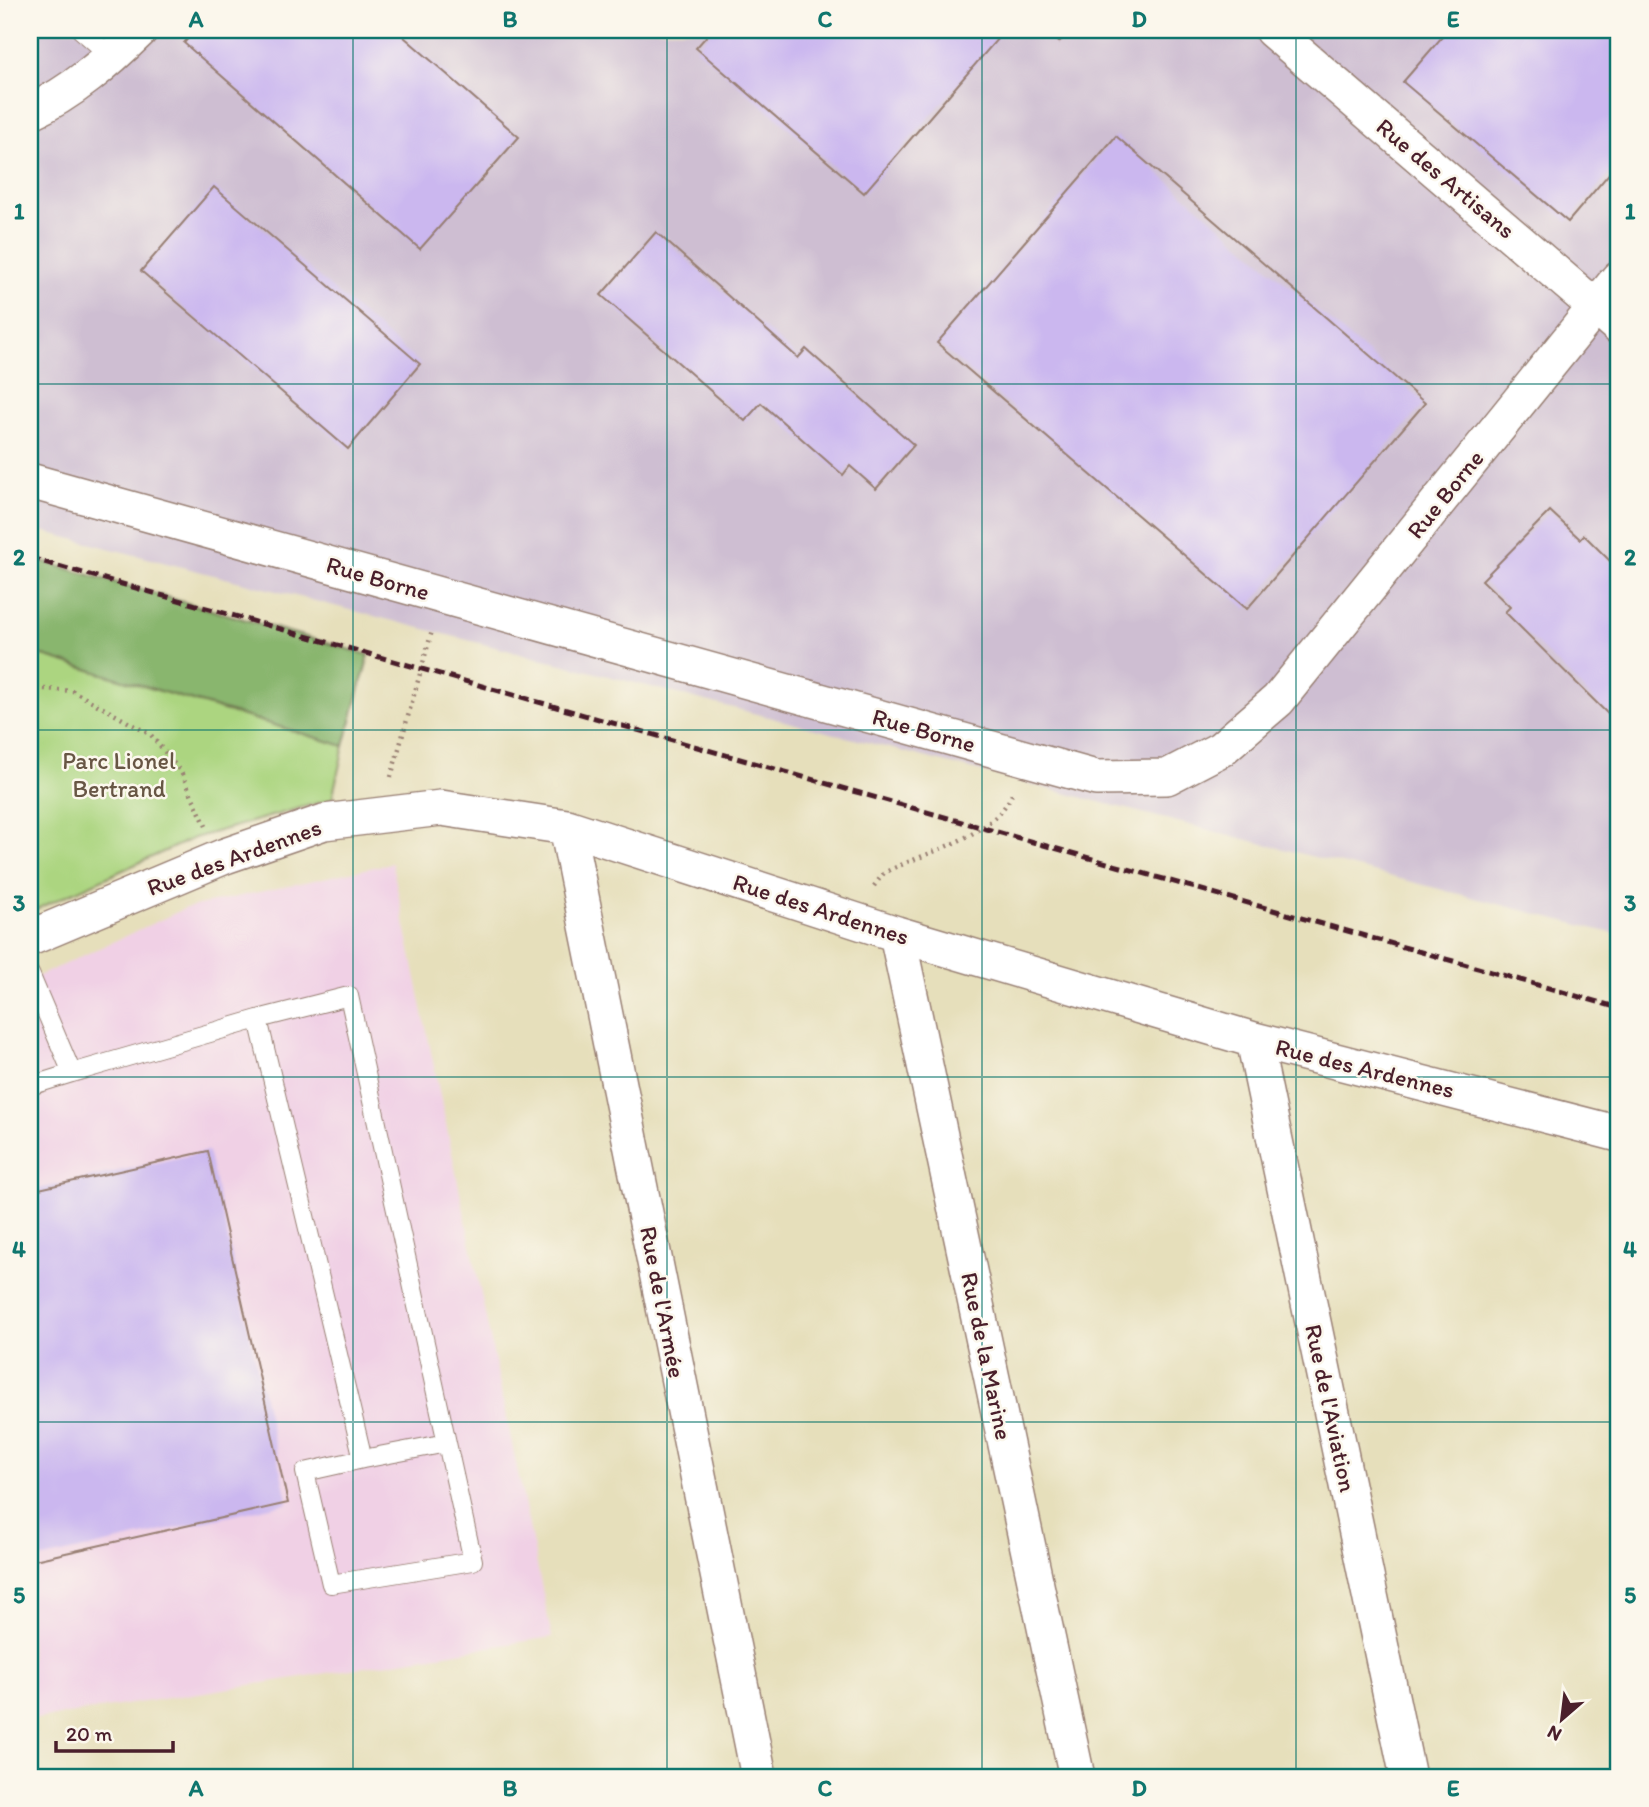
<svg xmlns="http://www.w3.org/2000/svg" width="1649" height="1807" viewBox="0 0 1649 1807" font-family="Itim,sans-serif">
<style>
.built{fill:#f0d0e5}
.industrial{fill:#cebed2}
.green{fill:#acd580;stroke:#7b7a56;stroke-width:2}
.forest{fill:#89b66e;stroke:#6a6a4c;stroke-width:2}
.building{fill:#cbb7ef}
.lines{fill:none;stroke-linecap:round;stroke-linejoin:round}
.lane-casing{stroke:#987f73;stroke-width:20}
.street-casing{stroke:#987f73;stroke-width:38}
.path{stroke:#987f73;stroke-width:4.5;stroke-dasharray:2 5;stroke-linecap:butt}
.lane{stroke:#fff;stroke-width:18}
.street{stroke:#fff;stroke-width:35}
.rail{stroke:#4a1f2b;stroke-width:5;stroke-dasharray:10 5;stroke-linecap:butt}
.grid{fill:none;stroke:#0f766e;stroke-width:2;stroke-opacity:0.55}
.labels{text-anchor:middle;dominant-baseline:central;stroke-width:5;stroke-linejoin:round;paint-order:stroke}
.street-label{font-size:24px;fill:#4a1f2b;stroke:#fbf7ec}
.park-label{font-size:24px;fill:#675644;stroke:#fbf7ec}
.neatline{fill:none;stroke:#0f766e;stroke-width:2.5}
.grid-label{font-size:23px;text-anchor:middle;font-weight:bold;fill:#0f766e}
</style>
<rect width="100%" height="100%" fill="#fbf7ec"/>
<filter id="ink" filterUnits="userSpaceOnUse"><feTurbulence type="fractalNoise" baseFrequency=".0143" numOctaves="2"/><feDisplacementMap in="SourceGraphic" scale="14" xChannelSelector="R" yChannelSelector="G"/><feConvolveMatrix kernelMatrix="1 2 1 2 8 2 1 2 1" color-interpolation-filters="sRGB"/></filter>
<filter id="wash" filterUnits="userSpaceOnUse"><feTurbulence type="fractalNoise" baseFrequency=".00686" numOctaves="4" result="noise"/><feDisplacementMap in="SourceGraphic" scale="28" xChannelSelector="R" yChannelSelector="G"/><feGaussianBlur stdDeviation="1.57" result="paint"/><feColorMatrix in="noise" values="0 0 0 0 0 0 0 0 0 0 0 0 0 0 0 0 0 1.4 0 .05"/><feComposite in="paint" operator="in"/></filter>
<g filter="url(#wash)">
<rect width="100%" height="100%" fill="#e6dfbb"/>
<path class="built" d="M392,863L552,1637L30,1720V980L186,908Z"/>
<path class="industrial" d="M30,30H1619V935L30,528Z"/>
<path class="green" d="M30,652L344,746L332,799L194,838L30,912Z"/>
<path class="forest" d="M30,558L369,655L344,746L30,652Z"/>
<g id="blocks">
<path class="building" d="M195,30H396L519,137L420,249L184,43Z
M712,30H1005L864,193L696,48Z
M1045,30H1070L1059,42Z
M1448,30H1619V83L1611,92L1619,99V162L1568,222L1403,82Z
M1116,136L1425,403L1247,609L937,343Z
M214,187L420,364L348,449L141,271Z
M656,232L798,358L806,349L914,445L876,489L850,466L843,475L761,403L745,421L601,295Z
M1550,511L1580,539L1584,535L1619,570V725L1505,612L1510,607L1482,580Z
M208,1151L288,1503L30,1561V1191Z"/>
</g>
</g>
<g filter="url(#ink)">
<use href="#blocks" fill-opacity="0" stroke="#987f73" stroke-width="2"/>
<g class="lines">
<g class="lane-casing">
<path id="lane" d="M81,30L112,57
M30,974L72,1073L30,1086
M72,1073L258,1019L349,996L447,1443L363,1459L258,1019
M363,1459L305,1472L331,1584L473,1561L447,1443"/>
</g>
<g class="street-casing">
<path id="street" d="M1272,30L1619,327
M30,112C72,93 107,62 140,30
M30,481L1096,778L1167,777L1221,749L1278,700L1619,278
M567,827L759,1777
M897,934L1077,1777
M30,938L225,856L324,822L441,808L567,827L897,934L1254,1040L1619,1134
M1254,1040L1408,1777"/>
</g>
<path class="path" d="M30,688L73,691L151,735L181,772L206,826
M391,777L432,631
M874,886L884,873C926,851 994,838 1013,792"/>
<use href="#lane" class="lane"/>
<use href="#street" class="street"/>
<path class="rail" d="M30,558L1619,1008"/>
</g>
</g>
<path class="grid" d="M353,30V1777M667,30V1777M982,30V1777M1296,30V1777M30,384H1619M30,730H1619M30,1077H1619M30,1422H1619"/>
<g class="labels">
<g class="street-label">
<text transform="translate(1446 178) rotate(40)">Rue des Artisans</text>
<text transform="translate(1445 494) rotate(-51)">Rue Borne</text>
<text transform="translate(378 578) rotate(16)">Rue Borne</text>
<text transform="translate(924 730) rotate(16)">Rue Borne</text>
<text transform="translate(234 857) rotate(-20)">Rue des Ardennes</text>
<text transform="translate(821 909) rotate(18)">Rue des Ardennes</text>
<text transform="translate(1365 1068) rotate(14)">Rue des Ardennes</text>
<text transform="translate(663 1302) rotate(79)">Rue de l'Armée</text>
<text transform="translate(987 1356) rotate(78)">Rue de la Marine</text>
<text transform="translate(1331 1408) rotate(78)">Rue de l'Aviation</text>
</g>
<g class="park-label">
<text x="119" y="760">Parc Lionel<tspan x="119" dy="28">Bertrand</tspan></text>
</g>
</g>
<rect width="1649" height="1807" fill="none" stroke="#fbf7ec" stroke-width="77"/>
<g transform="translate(1562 1719) rotate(208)" stroke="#fbf7ec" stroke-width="5" paint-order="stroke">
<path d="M0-5L12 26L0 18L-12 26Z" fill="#4a1f2b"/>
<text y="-10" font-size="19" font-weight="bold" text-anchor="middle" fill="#4a1f2b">N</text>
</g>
<path d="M56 1741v10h117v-10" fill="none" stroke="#4a1f2b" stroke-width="3.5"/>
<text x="66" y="1741" font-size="21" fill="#4a1f2b" stroke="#fbf7ec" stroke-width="5" paint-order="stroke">20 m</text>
<rect x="38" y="38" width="1572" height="1731" class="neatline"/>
<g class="grid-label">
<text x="196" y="27">A</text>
<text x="510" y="27">B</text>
<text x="825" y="27">C</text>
<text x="1139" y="27">D</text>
<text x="1453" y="27">E</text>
<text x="19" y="219">1</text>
<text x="1630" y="219">1</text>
<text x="19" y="565">2</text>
<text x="1630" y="565">2</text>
<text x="19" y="911">3</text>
<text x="1630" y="911">3</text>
<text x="19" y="1257">4</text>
<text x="1630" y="1257">4</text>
<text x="19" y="1603">5</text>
<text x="1630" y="1603">5</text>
<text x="196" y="1796">A</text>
<text x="510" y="1796">B</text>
<text x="825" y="1796">C</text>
<text x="1139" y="1796">D</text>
<text x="1453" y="1796">E</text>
</g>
</svg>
